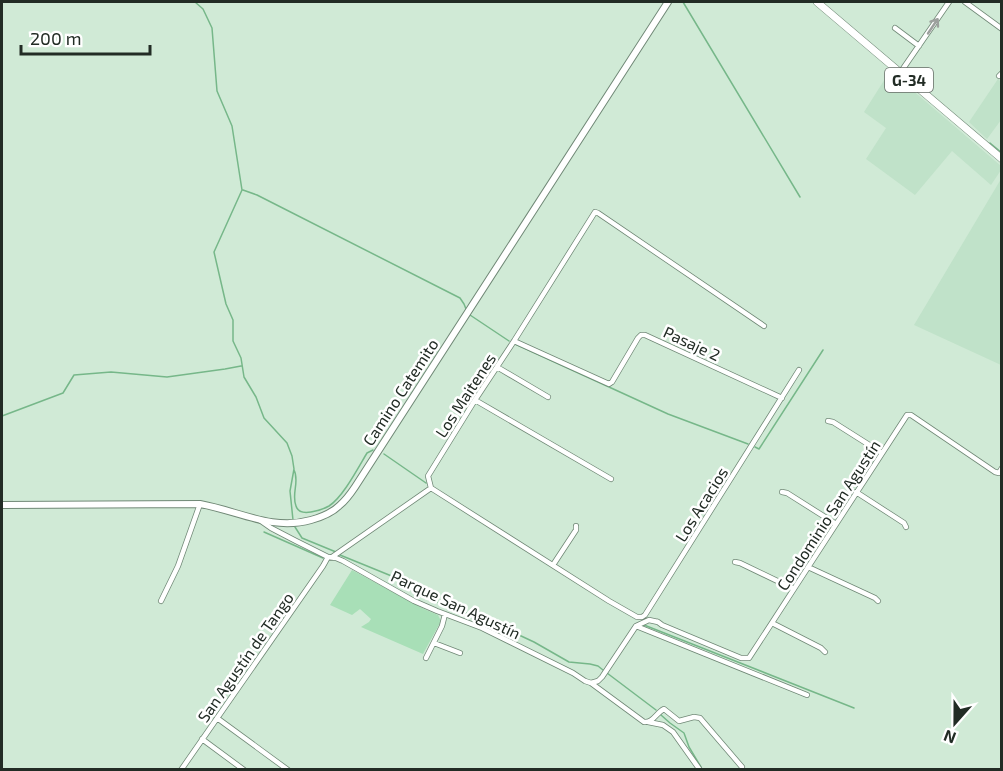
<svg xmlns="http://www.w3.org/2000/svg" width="1003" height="771" viewBox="0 0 1003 771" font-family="'Exo 2',sans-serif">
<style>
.built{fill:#c0e2c9}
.green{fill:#a8dfb7}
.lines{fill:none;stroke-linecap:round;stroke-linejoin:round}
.stream{stroke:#76b789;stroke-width:1.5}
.minor-casing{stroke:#708876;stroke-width:6}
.secondary-casing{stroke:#708876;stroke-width:8}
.primary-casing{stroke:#708876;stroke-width:8}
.minor{stroke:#fff;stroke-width:4.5}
.secondary{stroke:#fff;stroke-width:6}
.primary{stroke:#fff;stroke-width:7}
.oneway{stroke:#9ca09d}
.labels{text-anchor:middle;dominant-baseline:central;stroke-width:5;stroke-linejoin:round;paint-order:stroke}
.shield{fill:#fff;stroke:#646b66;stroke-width:1.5}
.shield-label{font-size:15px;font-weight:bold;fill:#222c25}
.street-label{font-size:16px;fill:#222c25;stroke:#fff}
</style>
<rect width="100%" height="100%" fill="#d0ead6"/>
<path class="built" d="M890,71L1001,166V170L991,185L952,151L915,195L866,159L886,128L864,112Z
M998,79L1001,82V120L987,139L969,122Z
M1001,179L1002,365H1001L914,325Z"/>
<path class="green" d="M352,570L424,609L438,615L441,621L423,654L361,627L369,622L371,619L360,609L352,615L330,605Z"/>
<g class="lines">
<path class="stream" d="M195,2L203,9L212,28L217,91L232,126L242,190L214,252L226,304L233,320V341L241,358L244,377L256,397L264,418L287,443L292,456L294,469L290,491L293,520
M683,2L800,197
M990,143L1002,153
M243,190L257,195L460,298L464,304L466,309
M470,315L509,341
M515,344L668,414L748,444
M2,416L63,393L74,375L111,372L167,377L225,369L241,366
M755,447L759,449L823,350
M384,454L426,483
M294,470C300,481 291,494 296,506C298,513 305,513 311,512C317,511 324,509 329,506C343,497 358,468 367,453L373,450
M295,527L302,538L336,552
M264,532L323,558
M340,555L394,577L439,603L493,623L534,642L569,662L590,664L598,666L603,670
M644,625L854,708
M607,673L656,710
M661,715L670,723L684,733L689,747L701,767"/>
<g class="minor-casing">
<path id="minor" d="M965,2L1002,29
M895,28L919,46
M900,73L949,2
M999,76L1002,73
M514,341L609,384L612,382L638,338L641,335H645L782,398
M497,367L548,397
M475,400L611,479
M828,421L833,422L882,453
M431,488L609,601L637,617H642L645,615L799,370
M431,488L428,476L475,400L514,341L595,212L598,213L764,326
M782,492L787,493L836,524
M856,492L904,523L906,527
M261,521L271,528L296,541L328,557L336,558L343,561L414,601L437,611L482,628L573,673L585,681L591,683L644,722C653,723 656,713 664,709L679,721L694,717L700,718L742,767
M332,557L431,488
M735,562L740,563L794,589
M553,565L576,530V526
M808,567L875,598L878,601
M161,601L178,566L200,504
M658,622L662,625L741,658H749L907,415H911L995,472L999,473L1002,468
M772,623L821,648L825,652
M636,626L807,695
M434,643L460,653
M426,658L442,626L445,614
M591,683L598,681L602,677L636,626L649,620L658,622
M217,718L288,770
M648,722L663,725L673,732L700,770
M202,739L244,770
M181,770L323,566L328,557"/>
</g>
<g class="secondary-casing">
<path id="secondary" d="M2,505L200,504C239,511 272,531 311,520C322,517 332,513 340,505C346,500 351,493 355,487L668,2"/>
</g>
<g class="primary-casing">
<path id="primary" d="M817,2L1002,159"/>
</g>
<use href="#minor" class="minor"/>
<use href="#secondary" class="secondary"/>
<use href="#primary" class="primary"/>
</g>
<defs><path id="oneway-shaft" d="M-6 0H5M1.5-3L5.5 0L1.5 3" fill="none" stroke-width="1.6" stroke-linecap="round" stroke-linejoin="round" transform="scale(1.5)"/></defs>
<use class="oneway" href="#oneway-shaft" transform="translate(933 26) rotate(-56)"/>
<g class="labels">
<rect class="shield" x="885" y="68" width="48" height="24" rx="4.5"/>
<g class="shield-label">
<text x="909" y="80">G-34</text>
</g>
<g class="street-label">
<text transform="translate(692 343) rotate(25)">Pasaje 2</text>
<text transform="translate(400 392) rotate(-57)">Camino Catemito</text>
<text transform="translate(465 395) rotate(-57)">Los Maitenes</text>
<text transform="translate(701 504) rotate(-58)">Los Acacios</text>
<text transform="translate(828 515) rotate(-57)">Condominio San Agustín</text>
<text transform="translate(456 604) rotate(25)">Parque San Agustín</text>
<text transform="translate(245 657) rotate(-55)">San Agustín de Tango</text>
</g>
</g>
<rect width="1003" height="771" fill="none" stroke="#222c25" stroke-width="6"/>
<g transform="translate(955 723) rotate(201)" stroke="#ffffff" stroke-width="4.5" paint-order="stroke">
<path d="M0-4.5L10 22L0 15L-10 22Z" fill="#222c25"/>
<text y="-9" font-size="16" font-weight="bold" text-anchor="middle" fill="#222c25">N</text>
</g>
<path d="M21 45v9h129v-9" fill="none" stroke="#222c25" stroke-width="3"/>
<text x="30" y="45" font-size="18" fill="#222c25" stroke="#ffffff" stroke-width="4.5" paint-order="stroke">200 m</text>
</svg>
